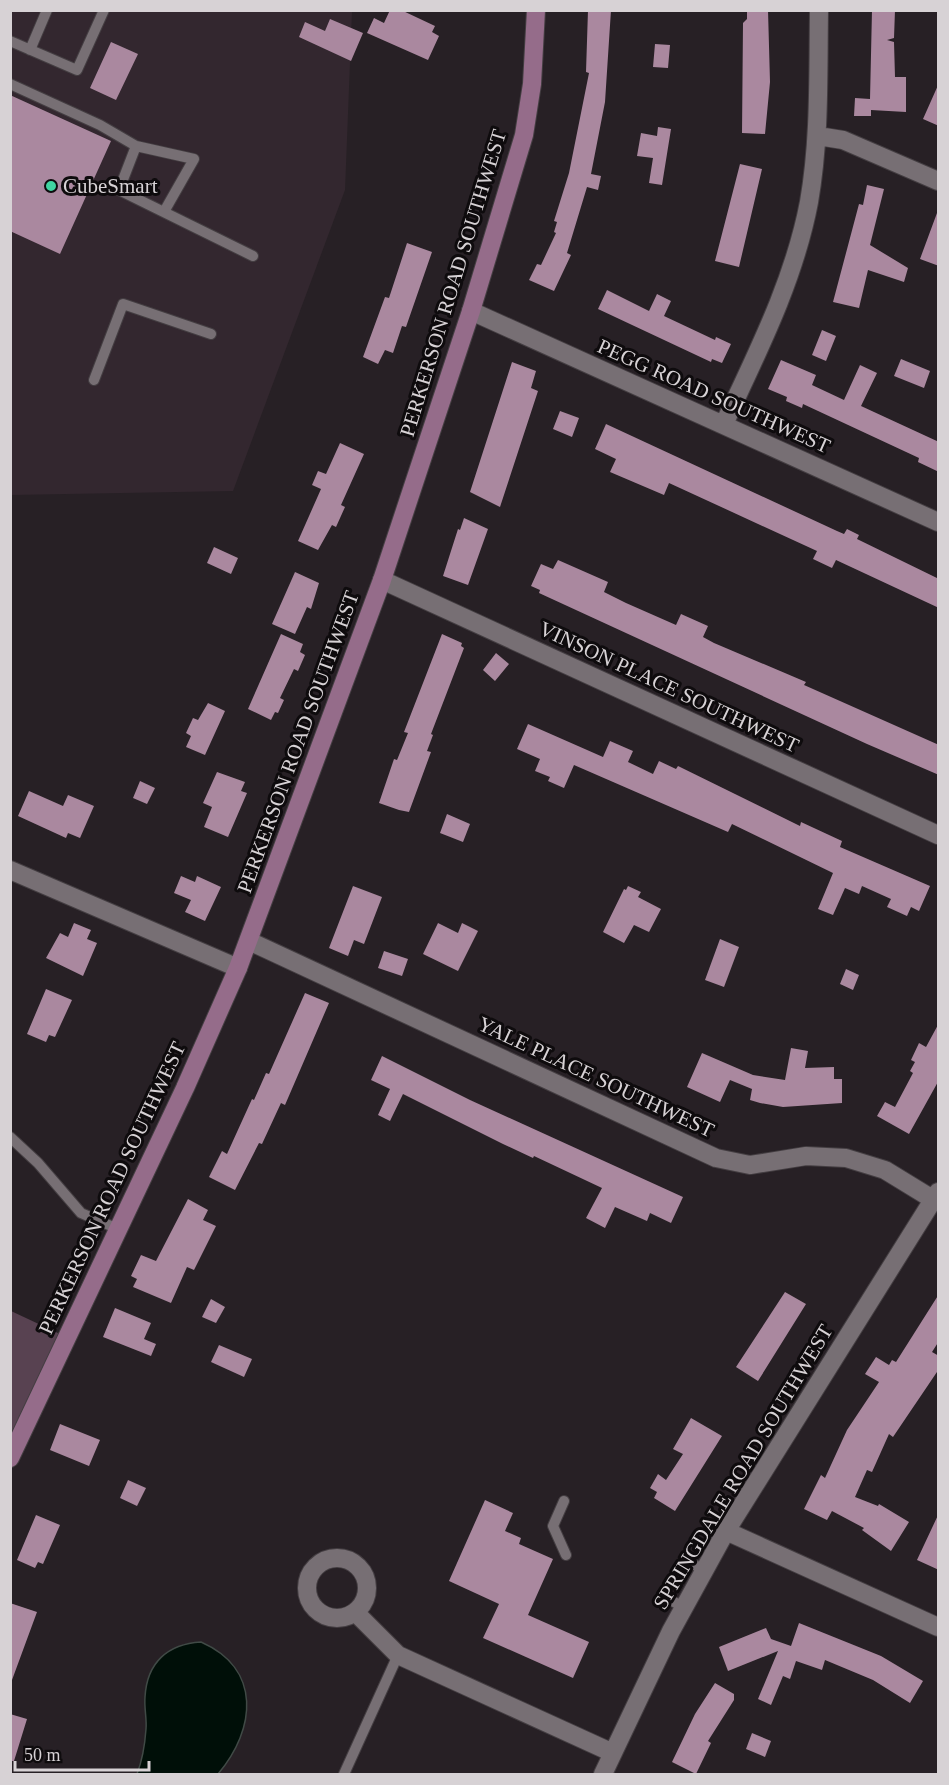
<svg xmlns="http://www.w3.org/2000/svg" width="949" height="1785" viewBox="0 0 949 1785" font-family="Georgia,serif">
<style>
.built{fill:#33272f}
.green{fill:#584251}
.water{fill:#000f08;stroke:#404a46;stroke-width:1.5}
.building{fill:#aa889f}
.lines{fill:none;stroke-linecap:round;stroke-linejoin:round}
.lane-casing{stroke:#443e42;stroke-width:12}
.street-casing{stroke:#443e42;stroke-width:20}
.secondary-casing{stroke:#443e42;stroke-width:20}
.lane{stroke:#776f74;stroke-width:10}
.street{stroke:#776f74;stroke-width:18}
.secondary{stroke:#956c8a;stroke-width:18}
.poi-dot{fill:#41d4a1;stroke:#0e0b0d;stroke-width:2}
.labels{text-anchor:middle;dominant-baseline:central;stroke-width:6;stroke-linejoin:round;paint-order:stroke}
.poi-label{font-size:21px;fill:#d7d2d5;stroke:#0e0b0d;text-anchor:start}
.street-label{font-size:21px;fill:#d7d2d5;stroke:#0e0b0d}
</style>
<rect width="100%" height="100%" fill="#272025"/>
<path class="built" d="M10,11H352L345,190L233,491L11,495Z"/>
<path class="green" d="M11,1311L60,1334L11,1461Z"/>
<path class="water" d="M201,1642C262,1669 256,1729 218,1774H137C142,1761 145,1743 146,1729C147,1719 144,1708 145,1697C147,1662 168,1644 201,1642Z"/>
<path class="building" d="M390,10H401L435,26L432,32L439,36L428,60L367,33L374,18L384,23Z
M588,10H611L605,102L591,174L601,176L598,190L587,187L567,253L571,255L554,291L529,280L537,264L541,265L556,233L554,232L557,222L554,221L569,173L589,73L586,72Z
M747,10H768L770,82L765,134L742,133L743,23L747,19Z
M872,10H895L894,38L887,40L894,42L895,77H906V112L871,110V116H854L855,98L870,99Z
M330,19L363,33L351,61L299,37L305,22L325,31Z
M111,42L138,54L116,100L90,88Z
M655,44L670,45L668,68L653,67Z
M939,83V126L923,119Z
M10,95L111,141L60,254L10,231Z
M658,127L671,129L662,185L649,183L653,158L637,156L641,133L657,136Z
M740,164L762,169L739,267L715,261Z
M867,185L884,189L870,245L908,268L904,282L868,270L859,308L833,302L859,204L863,205Z
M937,213H939V266L920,259Z
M407,243L432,252L406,327L402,326L393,353L385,350L378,364L363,357L385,297L389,298Z
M607,290L649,311L657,294L671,301L664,316L715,340L716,337L731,344L722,363L712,359L711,362L598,309Z
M822,330L836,336L826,361L812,355Z
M901,359L930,371L924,388L894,376Z
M781,360L816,375L812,385L844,400L860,365L877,373L861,406L939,442V472L918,462L919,458L803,404L802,408L786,401L787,397L768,389Z
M512,362L536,371L531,388L538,391L500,507L470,492Z
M560,411L579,418L572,437L553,429Z
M606,424L837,531L844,534L847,529L859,535L857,539L939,579V608L836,560L832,568L813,559L817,551L669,483L664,495L610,472L616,459L595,449Z
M340,443L364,454L341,505L345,507L336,527L332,525L318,550L298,541L321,489L312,485L318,471L326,474Z
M464,518L488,529L468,585L443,576L458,529L460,530Z
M214,547L238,558L231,574L207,563Z
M558,560L608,582L604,592L626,603L676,625L681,614L708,626L703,637L714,643L806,682L804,685L939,745V775L867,744L539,593L540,590L531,586L541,564L553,569Z
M295,572L319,583L311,609L307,607L295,634L272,624Z
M281,634L303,644L300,652L305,655L298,671L294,669L280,698L284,700L278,713L275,712L271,720L248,709Z
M442,634L462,643L461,646L464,648L431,734L433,735L427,751L431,752L409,812L399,810L379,803L394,759L397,760L408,733L404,732Z
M496,653L509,664L495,681L483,670Z
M208,703L225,711L205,755L186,747L191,736L186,733L193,718L198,720Z
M528,724L603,757L610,741L633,751L628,762L653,774L659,761L676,769L678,766L800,826L801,822L842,841L840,847L930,886L919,911L911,907L907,916L887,907L891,899L862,886L859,894L845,888L833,915L818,909L833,873L732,824L728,832L574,765L564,788L548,781L550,777L535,771L540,759L517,749Z
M217,772L245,782L241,791L247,793L228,837L204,827L212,807L203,803Z
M140,781L155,788L147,804L133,798Z
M29,791L63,806L68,795L94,806L80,838L68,833L66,838L18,816Z
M447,814L470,824L463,842L440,833Z
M181,876L195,882L197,876L221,887L205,921L185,912L191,900L174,893Z
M353,886L382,897L364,944L354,940L348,956L329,948Z
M628,886L641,892L638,897L661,909L649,932L634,925L624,943L603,932L624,889L626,890Z
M74,923L91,930L87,939L97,943L83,976L46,958L60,933L68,937Z
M438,923L458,933L462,923L478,931L458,971L423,954Z
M720,939L739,947L724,987L705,980Z
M384,951L408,959L402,976L378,968Z
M846,969L859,975L853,990L840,984Z
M46,989L72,1000L55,1037L49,1035L46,1042L27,1034Z
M305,993L329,1003L285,1105L281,1103L262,1144L259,1143L235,1190L209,1177L222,1151L227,1154L252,1099L254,1100L266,1073L269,1074Z
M939,1023V1080L909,1134L877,1116L885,1102L895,1107L913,1073L910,1071L915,1062L911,1060L919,1043L926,1047Z
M791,1048L808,1051L805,1068L834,1067V1079H842V1103L783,1107L760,1103L750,1100L752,1089L730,1080L720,1102L687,1087L702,1053L753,1075L785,1080Z
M382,1056L470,1100L683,1197L671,1223L650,1213L647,1221L615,1207L605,1228L586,1218L602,1188L534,1156L533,1158L503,1144L403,1094L390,1121L378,1115L390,1089L371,1080Z
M188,1199L208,1210L203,1220L216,1226L194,1270L187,1267L171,1303L133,1287L137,1279L131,1276L141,1255L156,1261Z
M785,1292L806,1304L758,1381L736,1367Z
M939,1294V1341L932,1352L939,1356V1369L893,1437L889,1434L872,1472L867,1470L855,1497L878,1506L879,1504L909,1522L891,1551L862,1530L864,1528L832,1511L827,1520L804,1509L821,1475L825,1478L847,1430L879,1382L865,1374L876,1357L889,1365L892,1360L896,1362Z
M211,1299L225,1307L216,1323L202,1317Z
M115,1308L151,1323L144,1339L156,1344L151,1356L103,1337Z
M219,1345L252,1359L244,1377L211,1362Z
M691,1418L722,1436L675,1511L654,1498L657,1492L650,1488L658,1474L666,1480L683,1454L673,1449Z
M60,1424L100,1440L89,1466L50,1450Z
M128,1480L146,1488L137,1506L120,1498Z
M485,1500L513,1513L505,1531L521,1538L519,1544L553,1559L528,1615L589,1642L573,1678L483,1638L499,1604L449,1581Z
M939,1513V1570L917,1560Z
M36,1515L60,1525L43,1564L38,1562L35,1568L17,1560Z
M10,1603L37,1612L12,1680H10Z
M799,1623L881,1656L923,1681L910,1703L873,1680L825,1660L822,1670L796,1661L790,1679L783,1676L771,1705L758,1699L778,1651L728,1671L719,1647L766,1628L771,1639L791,1646Z
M715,1683L734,1694V1700L708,1741L711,1743L696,1774L672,1762L695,1714Z
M10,1714L27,1719L14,1761H10Z
M752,1733L771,1741L765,1757L746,1749Z"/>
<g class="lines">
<g class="lane-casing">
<path id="lane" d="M10,41L77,70L104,10
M30,50L47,10
M10,84L100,125L136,146L194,159L165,210
M136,146L119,190L253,256
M94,380L123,304L211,334
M10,1137L38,1163L81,1213L118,1229
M564,1501L553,1526L566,1555
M686,1561L705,1570
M668,1599L684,1607
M344,1774L398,1655"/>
</g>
<g class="street-casing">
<path id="street" d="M818,136L843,140L938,181
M471,311L938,522
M724,424C757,353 794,281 809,202C820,139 818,75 819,10
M382,580L938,835
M10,870L238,968
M249,941L716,1158L750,1165L806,1156L846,1158L885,1170L934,1200
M726,1531L938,1627
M307 1588a30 30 0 1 1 60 0a30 30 0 1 1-60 0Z
M355,1612L398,1655L613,1753
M603,1774L671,1631L726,1531L938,1192"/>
</g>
<g class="secondary-casing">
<path id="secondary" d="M10,1458L185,1088L238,968L382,580L471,311L524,135L532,84L536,10"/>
</g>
<use href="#lane" class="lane"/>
<use href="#street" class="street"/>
<use href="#secondary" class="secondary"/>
</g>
<circle class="poi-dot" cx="51" cy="186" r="6"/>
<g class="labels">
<g class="poi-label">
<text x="63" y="186">CubeSmart</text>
</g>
<g class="street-label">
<text transform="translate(453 283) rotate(-73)">PERKERSON ROAD SOUTHWEST</text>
<text transform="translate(714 396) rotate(24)">PEGG ROAD SOUTHWEST</text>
<text transform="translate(669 687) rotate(25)">VINSON PLACE SOUTHWEST</text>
<text transform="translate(298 742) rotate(-70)">PERKERSON ROAD SOUTHWEST</text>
<text transform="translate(596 1077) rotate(25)">YALE PLACE SOUTHWEST</text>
<text transform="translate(112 1188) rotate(-65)">PERKERSON ROAD SOUTHWEST</text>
<text transform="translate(743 1467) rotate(-59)">SPRINGDALE ROAD SOUTHWEST</text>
</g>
</g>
<rect width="949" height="1785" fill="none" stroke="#d7d2d5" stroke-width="24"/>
<path d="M15 1761v9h134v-9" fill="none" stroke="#d7d2d5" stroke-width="3"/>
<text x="24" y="1761" font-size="18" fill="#d7d2d5" stroke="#0e0b0d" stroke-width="4.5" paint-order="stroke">50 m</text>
</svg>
